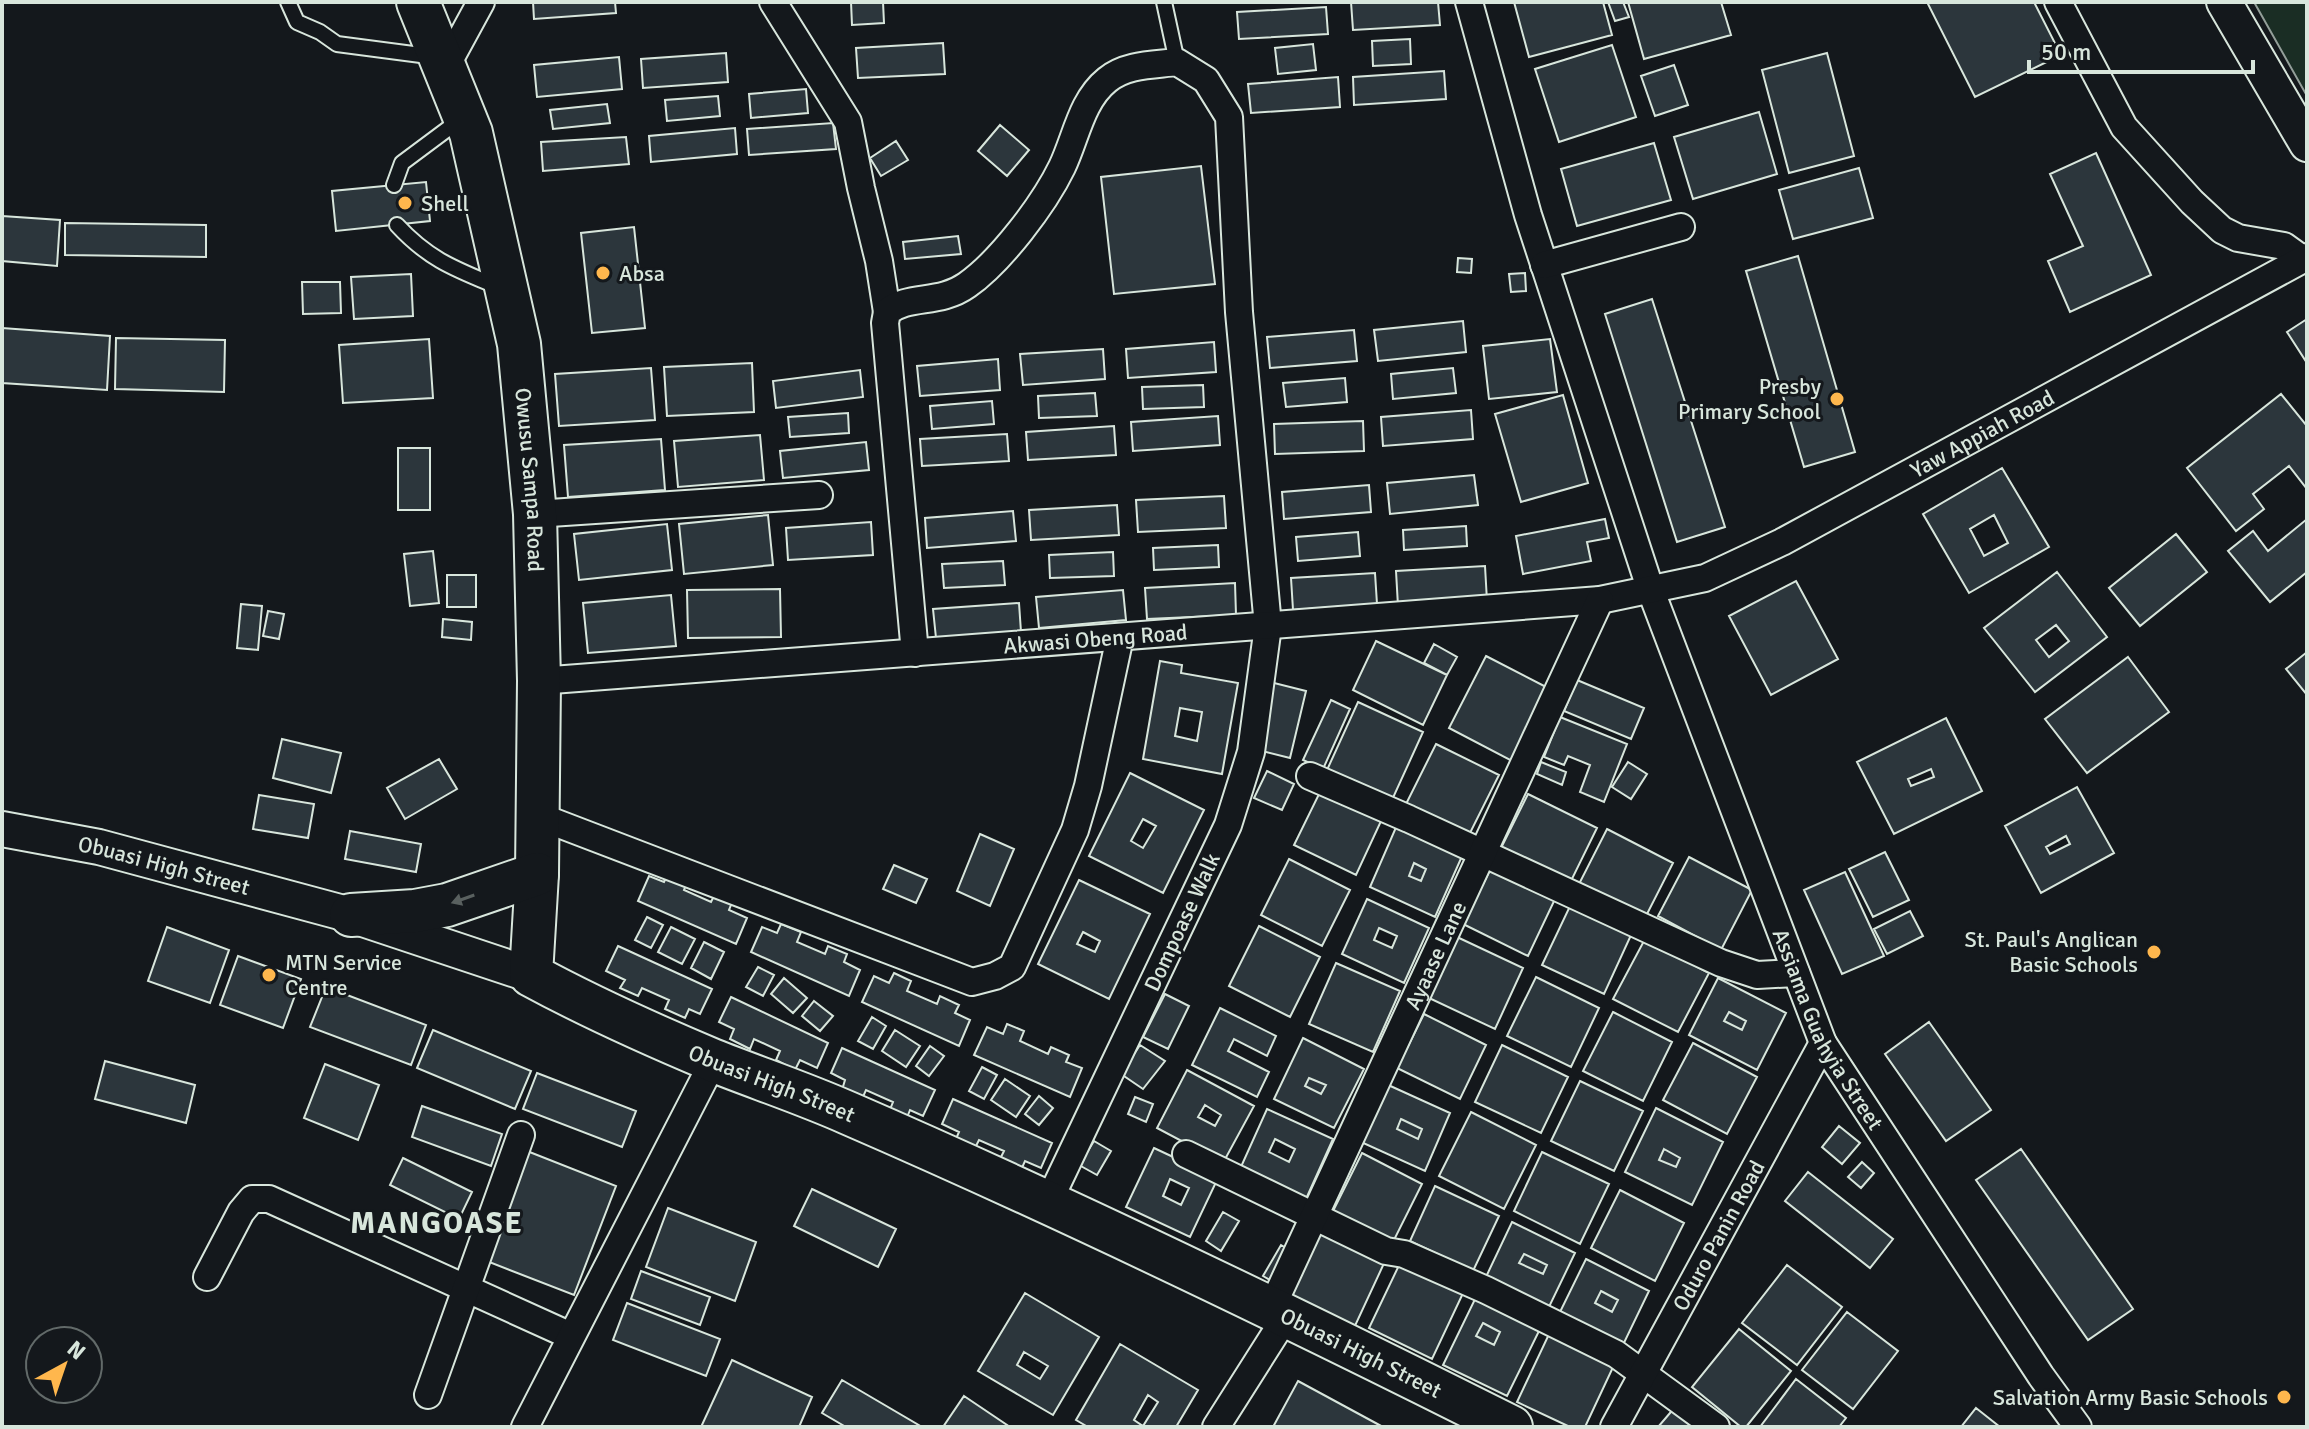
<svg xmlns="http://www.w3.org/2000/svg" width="2309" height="1429" viewBox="0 0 2309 1429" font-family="Signika,sans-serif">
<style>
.green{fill:#1a2d24;stroke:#939e99;stroke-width:2}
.building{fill:#2c363c;stroke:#d8e6dc;stroke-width:2;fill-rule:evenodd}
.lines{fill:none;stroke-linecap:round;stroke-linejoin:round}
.service-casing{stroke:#d8e6dc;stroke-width:18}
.minor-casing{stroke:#d8e6dc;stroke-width:30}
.tertiary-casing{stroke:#d8e6dc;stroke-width:38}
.primary-casing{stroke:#d8e6dc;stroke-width:46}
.service{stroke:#14181c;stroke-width:14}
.minor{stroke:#14181c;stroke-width:26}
.tertiary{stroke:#14181c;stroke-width:34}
.primary{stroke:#14181c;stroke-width:42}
.oneway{fill:#59605f}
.poi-dot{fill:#ffb74d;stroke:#14181c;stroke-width:3}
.labels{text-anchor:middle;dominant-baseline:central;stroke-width:6;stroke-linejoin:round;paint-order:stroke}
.poi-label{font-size:22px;fill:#d8e6dc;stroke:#14181c;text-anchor:start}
.street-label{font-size:22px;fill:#d8e6dc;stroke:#14181c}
.district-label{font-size:30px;font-weight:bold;letter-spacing:2px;fill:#d8e6dc;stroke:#14181c}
</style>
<rect width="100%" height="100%" fill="#14181c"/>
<path class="green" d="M2254,2H2307V96Z"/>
<path class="building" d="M533,2H615L616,13L534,19Z
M851,2H883L884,23L852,25Z
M1351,2H1438L1440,25L1353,30Z
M1514,2H1603L1612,35L1529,57Z
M1608,2H1623L1629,17L1615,21Z
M1628,2H1721L1731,35L1644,59Z
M1932,2H2034L2061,55L1975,97L1928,4Z
M1326,7L1328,34L1239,39L1237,12Z
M1410,39L1411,64L1373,66L1372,41Z
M943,43L945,74L858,78L856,48Z
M1313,44L1316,70L1278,74L1275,48Z
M1612,45L1636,117L1559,142L1535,69Z
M726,53L728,82L643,88L641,59Z
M1827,53L1854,156L1789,173L1762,70Z
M619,57L622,89L537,97L534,65Z
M1674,65L1688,105L1655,116L1641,76Z
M1444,71L1446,99L1354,105L1353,77Z
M1338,77L1340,107L1251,113L1248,84Z
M806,89L808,113L751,118L749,94Z
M718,96L720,116L667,121L665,100Z
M607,104L610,123L553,129L550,110Z
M1759,112L1777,174L1693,199L1674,137Z
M833,123L836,149L749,155L747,129Z
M1000,125L1029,150L1007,176L978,151Z
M735,128L737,154L651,162L649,136Z
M626,137L629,164L543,171L541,142Z
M896,141L908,160L881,176L870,158Z
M1654,143L1671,200L1577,226L1561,169Z
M2096,153L2151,275L2070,312L2048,261L2083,246L2050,174Z
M1201,166L1215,284L1114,294L1101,177Z
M1859,168L1873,218L1793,239L1779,190Z
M426,182L430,221L336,231L332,191Z
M2,216L60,220L57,266L2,261Z
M65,223L206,225V257L65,255Z
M634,227L645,328L592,333L581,233Z
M958,236L961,254L905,259L903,242Z
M1798,256L1855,452L1804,467L1746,271Z
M1458,258L1472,259L1471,273L1457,272Z
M1525,273L1526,291L1511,292L1509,274Z
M411,274L413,316L354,319L351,277Z
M302,282H340L341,313L303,314Z
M1652,299L1725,527L1677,542L1605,314Z
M2307,319V363L2287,332Z
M1463,321L1466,352L1378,361L1374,330Z
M2,328L110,336L107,390L2,383Z
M1354,330L1357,361L1270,368L1267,337Z
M116,338L225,340L224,392L115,389Z
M429,339L433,398L343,403L339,345Z
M1550,339L1557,392L1489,399L1483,346Z
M1214,342L1216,372L1128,378L1126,349Z
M1103,349L1105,379L1023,385L1020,354Z
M998,359L1000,390L920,396L917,366Z
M752,363L754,412L667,416L664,367Z
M651,368L655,420L559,426L555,374Z
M1453,368L1456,393L1393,399L1391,374Z
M860,370L863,397L776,408L773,381Z
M1345,378L1347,402L1286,407L1283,383Z
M1203,385L1204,407L1143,409L1142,387Z
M1095,393L1097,416L1039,418L1038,396Z
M2281,394L2307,426V489L2289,466L2253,494L2264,509L2236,531L2187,468Z
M1563,395L1588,483L1521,502L1495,414Z
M992,401L994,424L932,429L930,406Z
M1471,410L1473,439L1383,446L1381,417Z
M848,413L849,433L790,437L788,417Z
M1218,416L1220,445L1133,451L1131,422Z
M1363,421L1364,451L1275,454L1274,424Z
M1114,426L1116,455L1028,460L1026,432Z
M1007,434L1009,461L922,466L920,439Z
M760,435L764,480L678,487L674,441Z
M661,439L665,490L568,497L564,445Z
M866,442L869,470L783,478L780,451Z
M398,448H430V510H398Z
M2002,468L2049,547L1969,593L1923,514ZM1994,515L2008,543L1984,556L1970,529Z
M1474,475L1478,505L1390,514L1387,483Z
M1369,485L1371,512L1284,519L1282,492Z
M1224,496L1226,528L1138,532L1136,500Z
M1117,505L1119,535L1031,540L1029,510Z
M1013,511L1016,541L927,548L925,518Z
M768,515L773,565L684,574L679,524Z
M1605,519L1609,538L1587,542L1591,561L1523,574L1516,536Z
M2307,519V572L2270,602L2228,551L2253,531L2268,551Z
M871,522L873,555L788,560L786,528Z
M667,524L672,570L579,580L574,534Z
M1466,526L1467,546L1404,550L1403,530Z
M1358,532L1360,556L1298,561L1296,537Z
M2176,534L2207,572L2140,626L2109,588Z
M1218,545L1219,567L1154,570L1153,548Z
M433,551L439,603L410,606L404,554Z
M1113,552L1114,576L1050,578L1049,555Z
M1003,561L1005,585L944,588L942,564Z
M1485,566L1487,601L1398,606L1396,571Z
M2057,572L2107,637L2035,692L1984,628ZM2056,625L2069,641L2049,657L2036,640Z
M1375,573L1377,604L1293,610L1291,578Z
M447,575H476V607H447Z
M1796,581L1838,659L1771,695L1729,616Z
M1235,583L1236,615L1147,619L1145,588Z
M780,589L781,637L688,638L687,590Z
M1123,590L1126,620L1039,628L1036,597Z
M671,595L676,646L588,653L583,603Z
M1019,603L1021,632L936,638L933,609Z
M241,604L262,606L258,650L237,648Z
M268,611L284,614L279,639L263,636Z
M443,619L472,622L471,640L442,637Z
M1376,641L1447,675L1423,725L1353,690Z
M1434,644L1457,657L1447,675L1424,663Z
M2307,652V695L2286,669Z
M1486,656L1550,689L1512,761L1449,728Z
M2128,657L2169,712L2087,773L2045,719Z
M1160,661L1182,665L1181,673L1238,683L1222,774L1143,759ZM1180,708L1202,712L1197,741L1175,736Z
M1577,680L1644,708L1631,739L1564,711Z
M1270,682L1306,691L1290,758L1254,749Z
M1331,700L1350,709L1323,769L1303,760Z
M1358,702L1423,732L1392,800L1327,770Z
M1560,717L1627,744L1604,802L1580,792L1590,765L1568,756L1564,765L1544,757Z
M1946,718L1982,791L1894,834L1857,762ZM1931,769L1934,777L1911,786L1908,779Z
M282,739L341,753L331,793L273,778Z
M1436,744L1499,775L1468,837L1405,806Z
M439,759L457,789L405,819L387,788Z
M1541,762L1566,772L1562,785L1537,774Z
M1628,762L1647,774L1631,799L1612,787Z
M1267,771L1294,784L1282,810L1254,798Z
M1130,773L1204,810L1163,893L1089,856ZM1143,819L1156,826L1143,848L1131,841Z
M2077,787L2114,853L2041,893L2005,826ZM2066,836L2070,844L2050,854L2046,847Z
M1321,790L1382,819L1356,875L1294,845Z
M1528,794L1597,828L1569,885L1500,850Z
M259,795L314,804L308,838L253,829Z
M1397,825L1463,854L1435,917L1370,887ZM1414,863L1426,869L1421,881L1409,876Z
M1607,829L1673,863L1645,918L1579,884Z
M350,831L421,844L416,872L345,859Z
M980,834L1014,849L990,906L957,891Z
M1885,852L1909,900L1873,917L1849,869Z
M1689,857L1752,890L1721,950L1658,916Z
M1289,859L1350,890L1322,946L1261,915Z
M1414,863L1426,869L1421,881L1409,876Z
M894,865L927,879L916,903L883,889Z
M1492,866L1556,897L1528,956L1463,924Z
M669,872L688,880L684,890L711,902L716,892L733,900L729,910L747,918L736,944L638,901L649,876L664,882Z
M1845,872L1884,956L1842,974L1804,890Z
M1079,880L1150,914L1109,999L1038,964ZM1083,932L1100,941L1095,952L1077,944Z
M1367,899L1429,928L1404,983L1342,954ZM1379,928L1397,936L1392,948L1374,940Z
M1571,904L1632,933L1604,994L1542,965Z
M1910,911L1923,936L1887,954L1874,929Z
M647,917L663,925L651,948L635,940Z
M781,924L801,932L797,942L825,954L828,946L847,954L844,962L860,970L849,996L751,952L762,927L777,933Z
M1259,926L1320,957L1290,1017L1229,986Z
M167,927L229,950L210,1003L148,981Z
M671,927L695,939L682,964L658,952Z
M1457,937L1523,968L1495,1029L1429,998Z
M1645,939L1709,973L1678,1032L1613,999Z
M704,942L724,952L711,979L691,968Z
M618,946L712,989L700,1014L689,1009L685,1018L665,1009L669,1000L642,988L638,996L620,988L625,980L606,971Z
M238,956L301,979L283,1028L220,1005Z
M1336,963L1400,991L1373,1052L1309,1024Z
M758,967L774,975L763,996L746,987Z
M894,973L911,981L907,991L937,1004L940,996L959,1005L955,1013L970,1020L959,1046L862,1002L874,976L889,983Z
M1536,977L1599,1008L1571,1067L1507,1036Z
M784,978L807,998L793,1013L771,994Z
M1718,978L1786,1013L1757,1070L1689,1035ZM1729,1012L1746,1021L1742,1030L1724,1021Z
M326,987L426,1025L411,1065L310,1027Z
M1165,994L1189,1006L1168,1049L1143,1037Z
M731,997L828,1043L817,1068L800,1060L795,1070L776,1060L780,1051L754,1039L750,1049L730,1039L734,1029L719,1022Z
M814,1001L833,1016L820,1031L802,1016Z
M1220,1008L1276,1036L1267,1056L1234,1039L1228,1051L1269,1072L1257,1097L1192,1065Z
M1613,1012L1672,1042L1643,1101L1583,1071Z
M1729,1012L1746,1021L1742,1030L1724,1021Z
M1424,1014L1486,1045L1460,1099L1397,1068Z
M872,1017L886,1026L873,1049L858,1041Z
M1929,1022L1991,1110L1946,1141L1885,1054Z
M1007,1024L1024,1031L1020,1041L1048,1054L1051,1047L1069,1055L1066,1062L1082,1068L1070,1097L974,1055L987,1027L1003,1034Z
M433,1030L531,1071L515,1109L417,1068Z
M895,1030L920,1046L906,1067L882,1051Z
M1303,1038L1364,1069L1334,1128L1274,1099ZM1309,1078L1326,1085L1321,1094L1305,1086Z
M1693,1043L1757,1077L1727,1134L1663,1100Z
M1140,1045L1165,1061L1143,1089L1121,1074Z
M1502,1045L1568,1077L1541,1133L1475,1102Z
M930,1046L944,1056L929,1076L916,1066Z
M842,1048L935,1090L923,1116L910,1110L906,1120L889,1112L893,1102L866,1090L862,1099L842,1090L845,1080L831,1073Z
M105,1061L195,1085L186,1123L95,1099Z
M325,1064L379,1085L358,1140L304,1118Z
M982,1067L997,1075L984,1099L969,1091Z
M1187,1070L1254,1106L1223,1163L1157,1128ZM1205,1105L1221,1115L1215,1126L1198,1117Z
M537,1073L636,1111L622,1147L523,1109Z
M1309,1078L1326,1085L1321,1094L1305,1086Z
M1005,1079L1030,1096L1016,1117L991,1100Z
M1580,1081L1643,1111L1614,1171L1551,1141Z
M1386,1084L1450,1113L1425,1171L1361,1142ZM1401,1119L1422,1129L1418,1139L1397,1129Z
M1039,1096L1053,1108L1039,1125L1025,1114Z
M1135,1097L1153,1104L1146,1122L1128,1114Z
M953,1099L1052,1143L1041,1168L1025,1161L1021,1170L999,1161L1004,1151L979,1140L974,1150L955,1141L959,1132L942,1124Z
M422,1106L502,1134L491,1166L412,1137Z
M1656,1108L1723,1142L1692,1205L1625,1172ZM1664,1149L1680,1158L1676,1167L1659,1160Z
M1267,1109L1333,1139L1306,1199L1240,1169ZM1275,1139L1295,1149L1289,1162L1269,1152Z
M1471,1112L1536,1145L1504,1209L1439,1176Z
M1401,1119L1422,1129L1418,1139L1397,1129Z
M1839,1126L1860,1143L1842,1164L1822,1147Z
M1094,1141L1111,1151L1097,1175L1079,1165Z
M1154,1148L1218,1178L1190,1237L1126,1207ZM1170,1179L1189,1188L1181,1205L1163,1196Z
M1664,1149L1680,1158L1676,1167L1659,1160Z
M2021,1149L2133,1309L2088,1340L1976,1180Z
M527,1151L616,1186L574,1295L484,1260Z
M1542,1152L1609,1184L1580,1244L1514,1211Z
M1362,1153L1422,1184L1390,1248L1330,1217Z
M403,1158L472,1192L459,1219L390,1185Z
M1862,1162L1874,1173L1861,1188L1848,1177Z
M1808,1172L1893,1239L1870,1268L1785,1201Z
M1435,1186L1499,1216L1473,1271L1410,1241Z
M812,1189L896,1229L878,1267L794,1226Z
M1620,1190L1684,1223L1655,1281L1591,1248Z
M668,1208L756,1242L735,1301L646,1267Z
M1223,1212L1239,1221L1221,1251L1206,1241Z
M1512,1222L1575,1253L1548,1309L1485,1279ZM1524,1254L1547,1265L1543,1274L1519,1263Z
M1318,1228L1386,1259L1354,1328L1286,1296Z
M1281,1245L1293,1252L1275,1283L1263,1276Z
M1524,1254L1547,1265L1543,1274L1519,1263Z
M1402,1259L1465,1289L1432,1359L1369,1328Z
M1586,1259L1649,1291L1622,1347L1558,1316ZM1601,1291L1618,1300L1612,1312L1595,1303Z
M1787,1265L1842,1307L1797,1365L1742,1323Z
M641,1271L710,1297L700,1325L631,1299Z
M1601,1291L1618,1300L1612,1312L1595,1303Z
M1025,1293L1099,1337L1053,1415L978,1371ZM1024,1352L1048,1366L1040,1379L1017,1365Z
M1477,1295L1541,1327L1507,1396L1443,1365ZM1483,1323L1500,1332L1494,1345L1476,1336Z
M627,1303L720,1339L706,1376L613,1340Z
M1847,1312L1898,1351L1853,1409L1802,1370Z
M1483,1323L1500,1332L1494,1345L1476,1336Z
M1739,1329L1791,1371L1746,1427H1741L1692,1387Z
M1550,1332L1615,1363L1585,1427H1570L1517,1402Z
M1120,1344L1198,1390L1176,1427H1088L1076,1420ZM1148,1395L1158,1402L1143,1426L1134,1420Z
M732,1360L812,1397L799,1427H701Z
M1796,1379L1846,1418L1839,1427H1760Z
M842,1380L922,1427H846L822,1413Z
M1298,1381L1383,1427H1273Z
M964,1396L1010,1427H943Z
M1676,1406L1700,1427H1658Z
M1976,1408L2000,1427H1961Z"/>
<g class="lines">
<g class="service-casing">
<path id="service" d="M288,2L297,22L320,32L337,44L436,57
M1164,2L1177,62
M394,185L402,163L461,119
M397,225C430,261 458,270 501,288"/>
</g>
<g class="minor-casing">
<g id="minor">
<path d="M773,2L848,122L861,188L879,261L887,312"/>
<path id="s1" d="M1469,2L1528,215L1651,591L1823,1043L2041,1376L2078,1427"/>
<path d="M2058,2L2124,127L2192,202L2222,230L2238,238L2284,246L2302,259"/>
<path d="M444,70L481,2"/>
<path d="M1544,265L1681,227"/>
<path d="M535,514L819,495"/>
<path d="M915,653L885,323L887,312C909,294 939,305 967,285C1001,261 1044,204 1062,167C1076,138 1081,101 1107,80C1126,64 1154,65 1177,62L1206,80L1229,117L1239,312L1268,626L1251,752L1228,825L1048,1203"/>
<path id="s2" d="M539,681L1600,600L1705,578L1782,542L2307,257"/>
<path d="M1310,776L1409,819L1721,963L1757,975L1796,973"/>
<path d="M538,816L972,982L995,976L1012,967L1075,830L1088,786L1120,637"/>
<path d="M1186,1154L1386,1251L1404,1254L1486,1290L1616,1354L1716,1427"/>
<path d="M207,1277L241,1212L252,1199H269L571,1336"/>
<path id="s3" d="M1271,1309L1600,600"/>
<path d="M428,1395L521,1135"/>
<path d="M525,1427L714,1060"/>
<path d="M1216,1427L1287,1315"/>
<path id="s4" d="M1614,1427L1823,1043"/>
</g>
</g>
<g class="tertiary-casing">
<g id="tertiary">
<path d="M2224,2L2307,144"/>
<path id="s5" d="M2,829L99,847L351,915L531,975"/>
</g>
</g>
<g class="primary-casing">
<g id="primary">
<path id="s6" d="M418,2L471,133L519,344L535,514L539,681L537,874L531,975C590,1007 650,1034 712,1060C757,1078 803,1093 848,1113C1072,1210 1292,1317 1511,1427"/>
<path d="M351,915L415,911L447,905L537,874"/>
</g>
</g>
<use href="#service" class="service"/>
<use href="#minor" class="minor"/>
<use href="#tertiary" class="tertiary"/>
<use href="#primary" class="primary"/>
</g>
<defs><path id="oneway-solid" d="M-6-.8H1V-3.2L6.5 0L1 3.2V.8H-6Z" transform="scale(2)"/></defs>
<use class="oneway" href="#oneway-solid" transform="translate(463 899) rotate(161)"/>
<g class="poi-dot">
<circle cx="405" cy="203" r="8"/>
<circle cx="603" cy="273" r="8"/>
<circle cx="1837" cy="399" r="8"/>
<circle cx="2154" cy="952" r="8"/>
<circle cx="269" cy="975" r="8"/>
<circle cx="2284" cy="1397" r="8"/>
</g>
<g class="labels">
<g class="poi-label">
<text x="421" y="203">Shell</text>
<text x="619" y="273">Absa</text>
<text x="1821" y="386" text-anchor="end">Presby<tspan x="1821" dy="25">Primary School</tspan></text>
<text x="2138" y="939" text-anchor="end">St. Paul's Anglican<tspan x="2138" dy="25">Basic Schools</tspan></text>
<text x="285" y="962">MTN Service<tspan x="285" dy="25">Centre</tspan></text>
<text x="2268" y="1397" text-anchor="end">Salvation Army Basic Schools</text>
</g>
<g class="street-label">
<text stroke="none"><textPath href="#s2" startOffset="1484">Yaw Appiah Road</textPath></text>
<text stroke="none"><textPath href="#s6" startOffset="494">Owusu Sampa Road</textPath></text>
<text stroke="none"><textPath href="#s2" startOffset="558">Akwasi Obeng Road</textPath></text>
<text stroke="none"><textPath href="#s5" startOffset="166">Obuasi High Street</textPath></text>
<text transform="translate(1182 922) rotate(-65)">Dompoase Walk</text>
<text stroke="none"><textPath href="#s3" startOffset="390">Ayaase Lane</textPath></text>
<text stroke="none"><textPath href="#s1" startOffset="1090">Assiama Guahyia Street</textPath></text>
<text stroke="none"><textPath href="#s6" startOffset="1254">Obuasi High Street</textPath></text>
<text stroke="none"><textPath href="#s4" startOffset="218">Oduro Panin Road</textPath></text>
<text stroke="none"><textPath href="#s6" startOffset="1902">Obuasi High Street</textPath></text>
</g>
<g class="district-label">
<text x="437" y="1223">MANGOASE</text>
</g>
</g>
<rect width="2309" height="1429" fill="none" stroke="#d8e6dc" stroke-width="8"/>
<g transform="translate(64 1365) rotate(40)"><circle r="38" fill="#14181c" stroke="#626a69" stroke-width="2"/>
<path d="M0-6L14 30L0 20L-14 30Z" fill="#ffb74d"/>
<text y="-12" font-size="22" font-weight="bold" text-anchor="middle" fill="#d8e6dc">N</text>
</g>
<path d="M2029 60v12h224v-12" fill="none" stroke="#d8e6dc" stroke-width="4"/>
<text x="2041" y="60" font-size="24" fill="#d8e6dc" stroke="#14181c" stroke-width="6" paint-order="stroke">50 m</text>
</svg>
